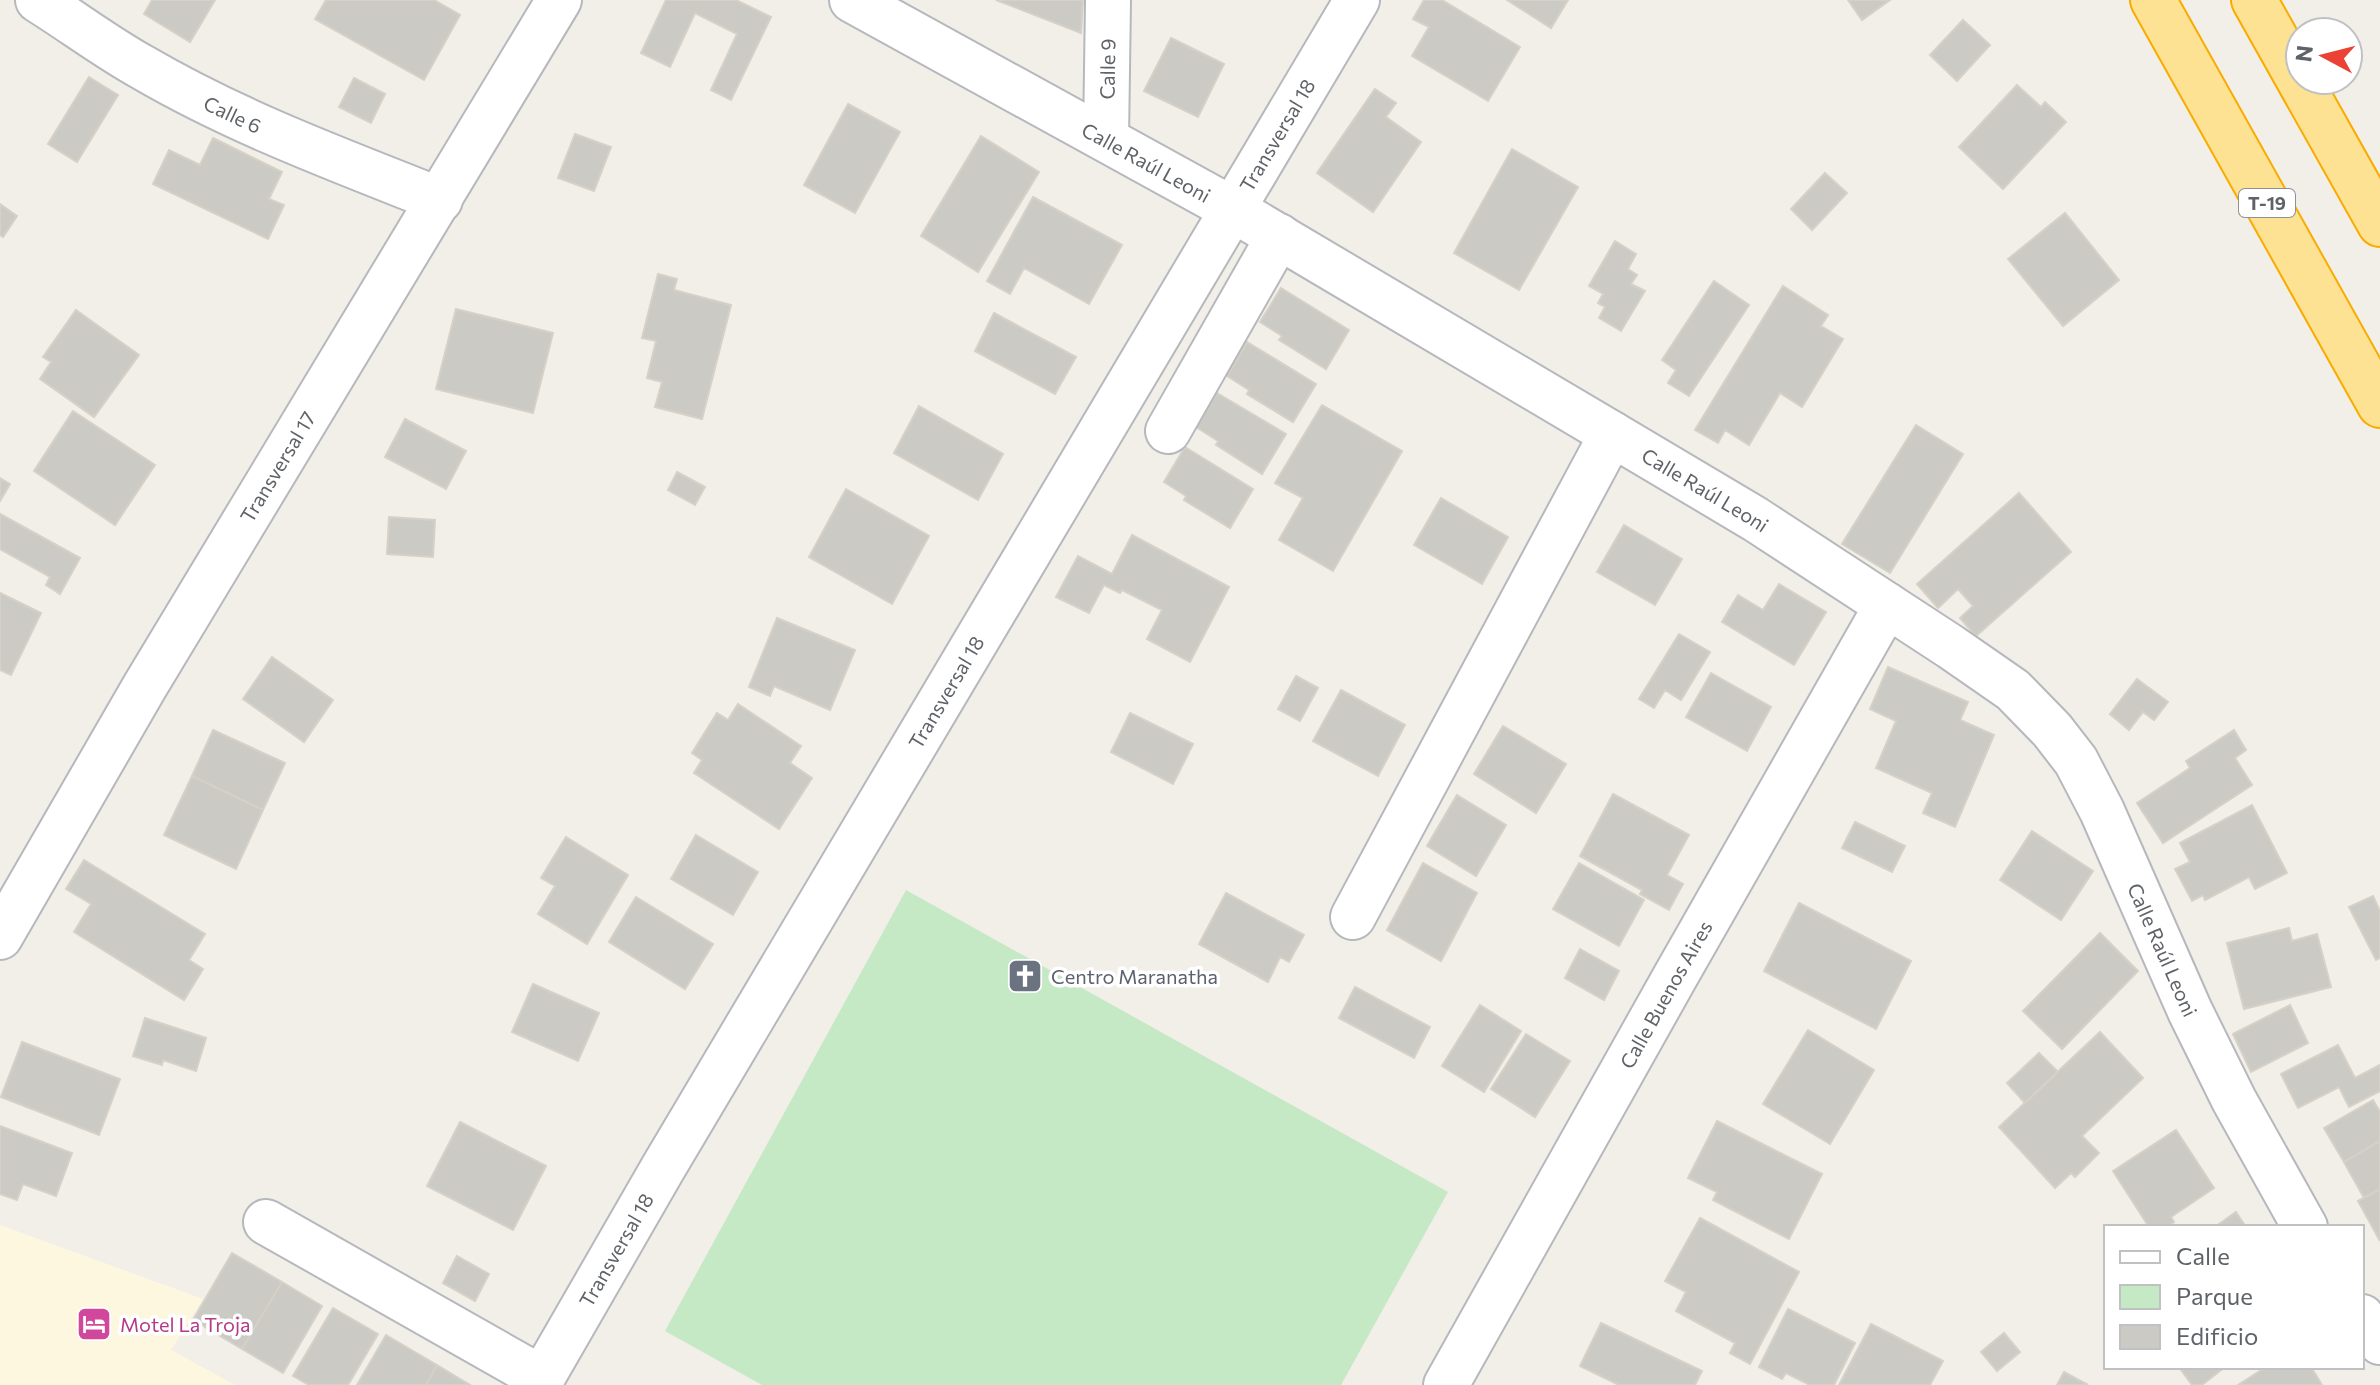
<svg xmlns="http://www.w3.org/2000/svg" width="2380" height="1385" viewBox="0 0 2380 1385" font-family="Commissioner,sans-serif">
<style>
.commercial{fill:#fef7e0}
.green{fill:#c5e8c5}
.building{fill:#cccac5;stroke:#d6d1c6;stroke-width:2}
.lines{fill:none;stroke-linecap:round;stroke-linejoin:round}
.minor-casing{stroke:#b5b8bc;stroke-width:48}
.highway-casing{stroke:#f9ab00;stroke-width:48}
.minor{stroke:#fff;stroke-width:44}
.highway{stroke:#fde293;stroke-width:44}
.labels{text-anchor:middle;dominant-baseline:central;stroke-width:7;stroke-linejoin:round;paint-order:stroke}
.shield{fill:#fff;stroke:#8f9295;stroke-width:2}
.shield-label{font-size:18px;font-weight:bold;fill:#5f6368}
.street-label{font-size:20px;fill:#5f6368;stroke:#fff}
.worship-label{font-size:20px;fill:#5b616d;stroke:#fff;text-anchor:start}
.hotel-label{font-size:20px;fill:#b23c85;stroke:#fff;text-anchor:start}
</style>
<rect width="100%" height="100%" fill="#f1efe8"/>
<path class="commercial" d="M0,1225L203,1299L171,1350L235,1385H0Z"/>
<path class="green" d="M906,890L1448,1192L1341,1385H762L665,1331Z"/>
<path class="building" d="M152,0H215L190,42L144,14Z
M326,0H434L460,15L424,80L315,19Z
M666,0H736L771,17L731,100L711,90L737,34L695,13L670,67L641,53Z
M996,0H1083L1081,33Z
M1424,0H1442L1520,47L1488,101L1412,56L1429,27L1413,19Z
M1507,0H1568L1551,28Z
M1848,0H1890L1862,20Z
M1963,20L1990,45L1957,81L1930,55Z
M1171,38L1224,64L1198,117L1144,91Z
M89,77L118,95L77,162L48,144Z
M354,78L385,94L371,123L339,107Z
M2017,85L2041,107L2045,102L2066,122L2003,189L1959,147Z
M1375,89L1396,103L1386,117L1421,142L1373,212L1317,173Z
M848,104L900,132L855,213L804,185Z
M575,134L611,147L594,191L558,178Z
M981,136L1039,172L978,272L921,236Z
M213,138L282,172L269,199L284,205L268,239L153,184L169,150L200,165Z
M1512,149L1578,187L1519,290L1454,253Z
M1825,173L1847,193L1812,230L1791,209Z
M1033,197L1122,245L1089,304L1024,268L1010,294L987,281Z
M0,204L17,216L3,237L0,235Z
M2065,213L2119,280L2063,326L2008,259Z
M1615,241L1636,254L1628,269L1637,275L1631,284L1645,291L1621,331L1599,318L1605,307L1598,303L1603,294L1589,286Z
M658,274L677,279L674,290L731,305L702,419L655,407L662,382L647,378L656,341L642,338Z
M1714,281L1749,305L1689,396L1668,383L1676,370L1662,360Z
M1783,286L1828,315L1821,326L1843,339L1802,407L1780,393L1749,445L1725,430L1718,443L1695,430Z
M1281,288L1349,330L1326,369L1279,340L1282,336L1260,322Z
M456,309L553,333L533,413L436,389Z
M76,310L139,355L94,417L40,379L51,362L43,357Z
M994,313L1076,357L1055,394L975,351Z
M1247,342L1316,384L1293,422L1247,394L1249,390L1227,376Z
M1217,393L1286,434L1262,474L1216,445L1218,441L1196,427Z
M1322,405L1402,451L1333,571L1279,540L1303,498L1275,483Z
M919,406L1003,454L978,500L894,453Z
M73,411L155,465L115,525L34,471Z
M405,419L466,451L446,489L385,457Z
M1916,425L1963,454L1890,573L1842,544Z
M1185,447L1253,489L1230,528L1184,500L1186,496L1164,482Z
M677,472L705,487L695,505L668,490Z
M0,478L10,484L0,501Z
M846,489L929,536L892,604L809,557Z
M2019,493L2071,552L1976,636L1960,618L1973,606L1958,589L1938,608L1917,584Z
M1441,498L1508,537L1482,584L1414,545Z
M0,514L80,558L60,594L46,585L50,577L0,549Z
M389,517L435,520L433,557L387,554Z
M1624,525L1682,559L1655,605L1597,572Z
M1132,535L1229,587L1190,662L1147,639L1162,610L1122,590L1120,593L1104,585L1089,613L1056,597L1078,556L1112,574Z
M1779,584L1826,612L1794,665L1722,622L1738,595L1763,610Z
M0,593L41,613L11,675L0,670Z
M777,618L855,650L830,710L774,686L770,696L749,687Z
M1679,634L1710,652L1681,700L1665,690L1654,708L1639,699Z
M272,657L333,700L304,742L243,699Z
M1888,667L1968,702L1960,720L1994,735L1955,827L1923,813L1932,793L1876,768L1896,721L1870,709Z
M1711,673L1771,707L1747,751L1686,717Z
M1296,676L1318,688L1300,721L1278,709Z
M2137,679L2168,702L2154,720L2143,712L2129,730L2110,714Z
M1341,690L1405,725L1378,776L1313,741Z
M738,704L801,746L790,763L812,778L779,829L694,773L702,760L692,753L717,713L728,720Z
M1130,713L1193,744L1173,784L1111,752Z
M1503,726L1566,764L1536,813L1474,774Z
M213,730L285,763L263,810L192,776Z
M2234,730L2246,750L2235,758L2252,785L2163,843L2137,803L2190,768L2186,761Z
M192,776L263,810L236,869L164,835Z
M1613,794L1689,835L1667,875L1683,884L1669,910L1640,894L1642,890L1580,856Z
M1457,795L1506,825L1476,876L1427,846Z
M2252,805L2287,873L2255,889L2249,877L2205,900L2203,895L2192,901L2175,869L2190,862L2180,843Z
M1855,822L1905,846L1892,872L1842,848Z
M2032,831L2093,871L2061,920L2000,880Z
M696,835L758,872L733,915L671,879Z
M566,837L628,875L587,944L538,914L555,886L541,878Z
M84,860L205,934L189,960L203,969L184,1000L74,932L91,904L66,889Z
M1423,863L1477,893L1441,961L1387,930Z
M1579,863L1644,900L1619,946L1553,909Z
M1226,893L1304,935L1289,962L1280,957L1268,982L1199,944Z
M2373,896L2380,911V958L2376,960L2349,907Z
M636,897L713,944L685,989L609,942Z
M1799,903L1911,961L1876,1029L1764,971Z
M2289,928L2292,941L2317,934L2331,987L2244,1009L2227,943Z
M2100,933L2138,971L2062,1049L2023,1011Z
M1580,949L1619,971L1604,1000L1565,978Z
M533,984L599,1013L578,1061L512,1032Z
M1355,987L1430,1027L1414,1058L1339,1018Z
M1480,1005L1521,1031L1484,1092L1442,1066Z
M2290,1005L2308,1043L2251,1072L2233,1034Z
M145,1018L206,1038L196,1071L163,1060L162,1065L133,1056Z
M1808,1030L1874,1070L1830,1144L1763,1104Z
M2100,1032L2143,1078L2082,1136L2099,1153L2075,1177L2071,1173L2055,1188L1999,1127Z
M1526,1034L1570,1061L1535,1117L1491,1089Z
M22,1042L120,1079L99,1135L1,1097Z
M2338,1045L2355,1078L2380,1065V1091L2349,1107L2339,1087L2298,1108L2281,1074Z
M2039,1053L2058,1072L2025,1103L2007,1083Z
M2373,1100L2380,1112V1141L2344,1162L2324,1128Z
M1717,1121L1822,1174L1789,1239L1713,1200L1717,1192L1688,1178Z
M460,1122L546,1166L513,1230L427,1186Z
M0,1126L72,1153L56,1196L23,1184L17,1200L0,1194Z
M2176,1130L2214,1188L2171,1217L2174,1222L2167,1227H2149L2113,1171Z
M2380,1141V1189L2364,1198L2344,1162Z
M2380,1189V1241L2358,1201Z
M2236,1212L2246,1227H2215Z
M1700,1218L1799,1272L1750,1364L1730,1353L1735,1343L1676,1311L1686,1292L1665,1281Z
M232,1253L282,1282L242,1349L193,1320Z
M457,1256L489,1274L475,1301L443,1283Z
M282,1282L322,1306L283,1373L242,1349Z
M333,1308L378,1334L348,1385H309L293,1376Z
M1788,1309L1855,1343L1834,1385H1810L1786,1373L1782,1379L1759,1367Z
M1601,1323L1702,1371L1695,1385H1619L1580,1366Z
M1871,1324L1943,1361L1930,1385H1839Z
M2004,1333L2020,1352L1997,1371L1981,1352Z
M386,1335L437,1365L426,1385H357Z
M437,1365L470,1385H426Z
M2179,1367H2225L2202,1385H2192Z
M2266,1367H2311L2322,1385H2238Z
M2064,1372L2088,1385H2057Z"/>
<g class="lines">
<g class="minor-casing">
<g id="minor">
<path id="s1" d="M38,0C73,22 106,47 142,67C236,122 339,160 440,200"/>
<path id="s2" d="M852,0L1232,209L1612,434L1755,519L1951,647L2013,690L2052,730L2076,761L2102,811L2190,1011L2234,1100L2305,1227"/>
<path id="s3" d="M1106,139L1108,0"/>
<path d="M1168,431L1279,236"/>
<path d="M1353,917L1612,434"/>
<path id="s4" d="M0,937L145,686L559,0"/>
<path d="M266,1222L541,1378"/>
<path d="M2362,1317L2380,1342"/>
<path id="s5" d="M538,1385L663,1168L1357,0"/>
<path id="s6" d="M1446,1385L1675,977L1887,605"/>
</g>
</g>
<g class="highway-casing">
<path id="highway" d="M2153,0L2380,405
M2254,0L2380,224"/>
</g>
<use href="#minor" class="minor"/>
<use href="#highway" class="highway"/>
</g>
<defs>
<g id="church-square" transform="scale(1.8)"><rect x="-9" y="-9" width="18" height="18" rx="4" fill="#6b7280" stroke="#fff"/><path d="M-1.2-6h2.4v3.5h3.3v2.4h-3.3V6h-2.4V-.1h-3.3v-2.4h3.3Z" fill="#fff"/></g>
<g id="hotel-square" transform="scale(1.8)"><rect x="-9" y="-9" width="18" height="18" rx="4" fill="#d1479c" stroke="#fff"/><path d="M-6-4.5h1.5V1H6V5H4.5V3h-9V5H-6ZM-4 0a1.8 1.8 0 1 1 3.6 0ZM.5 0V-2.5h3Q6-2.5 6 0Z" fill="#fff"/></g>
</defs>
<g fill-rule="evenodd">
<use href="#church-square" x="1025" y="976"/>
<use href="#hotel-square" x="94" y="1324"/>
</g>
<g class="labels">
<rect class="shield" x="2239" y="189" width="56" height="28" rx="6"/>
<g class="shield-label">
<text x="2267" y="203">T-19</text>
</g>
<g class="street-label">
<text stroke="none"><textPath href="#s3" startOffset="70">Calle 9</textPath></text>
<text stroke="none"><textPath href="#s1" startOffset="226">Calle 6</textPath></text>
<text stroke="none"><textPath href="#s5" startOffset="1452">Transversal 18</textPath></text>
<text stroke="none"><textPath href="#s2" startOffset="336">Calle Raúl Leoni</textPath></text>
<text stroke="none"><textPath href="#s4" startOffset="546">Transversal 17</textPath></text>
<text stroke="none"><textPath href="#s2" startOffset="984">Calle Raúl Leoni</textPath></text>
<text stroke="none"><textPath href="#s5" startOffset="804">Transversal 18</textPath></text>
<text stroke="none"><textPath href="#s2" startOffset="1654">Calle Raúl Leoni</textPath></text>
<text stroke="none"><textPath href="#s6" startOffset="448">Calle Buenos Aires</textPath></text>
<text stroke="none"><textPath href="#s5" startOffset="156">Transversal 18</textPath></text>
</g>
<g class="worship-label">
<text x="1051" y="976">Centro Maranatha</text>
</g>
<g class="hotel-label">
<text x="120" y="1324">Motel La Troja</text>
</g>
</g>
<rect x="2104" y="1225" width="260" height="144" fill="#ffffff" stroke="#bfc1c3" stroke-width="2"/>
<rect x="2120" y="1251" width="40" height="12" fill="#ffffff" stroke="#bfc1c3" stroke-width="2"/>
<text x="2176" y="1265" font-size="24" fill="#5f6368">Calle</text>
<rect x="2120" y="1285" width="40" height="24" fill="#c5e8c5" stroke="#bfc1c3" stroke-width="2"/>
<text x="2176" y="1305" font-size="24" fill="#5f6368">Parque</text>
<rect x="2120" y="1325" width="40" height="24" fill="#cccac5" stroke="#bfc1c3" stroke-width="2"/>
<text x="2176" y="1345" font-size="24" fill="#5f6368">Edificio</text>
<g transform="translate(2324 56) rotate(277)"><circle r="38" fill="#ffffff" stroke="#bfc1c3" stroke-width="2"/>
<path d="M0-6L14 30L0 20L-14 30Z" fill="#ea4335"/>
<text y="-12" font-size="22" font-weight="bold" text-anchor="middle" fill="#5f6368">N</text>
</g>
</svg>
